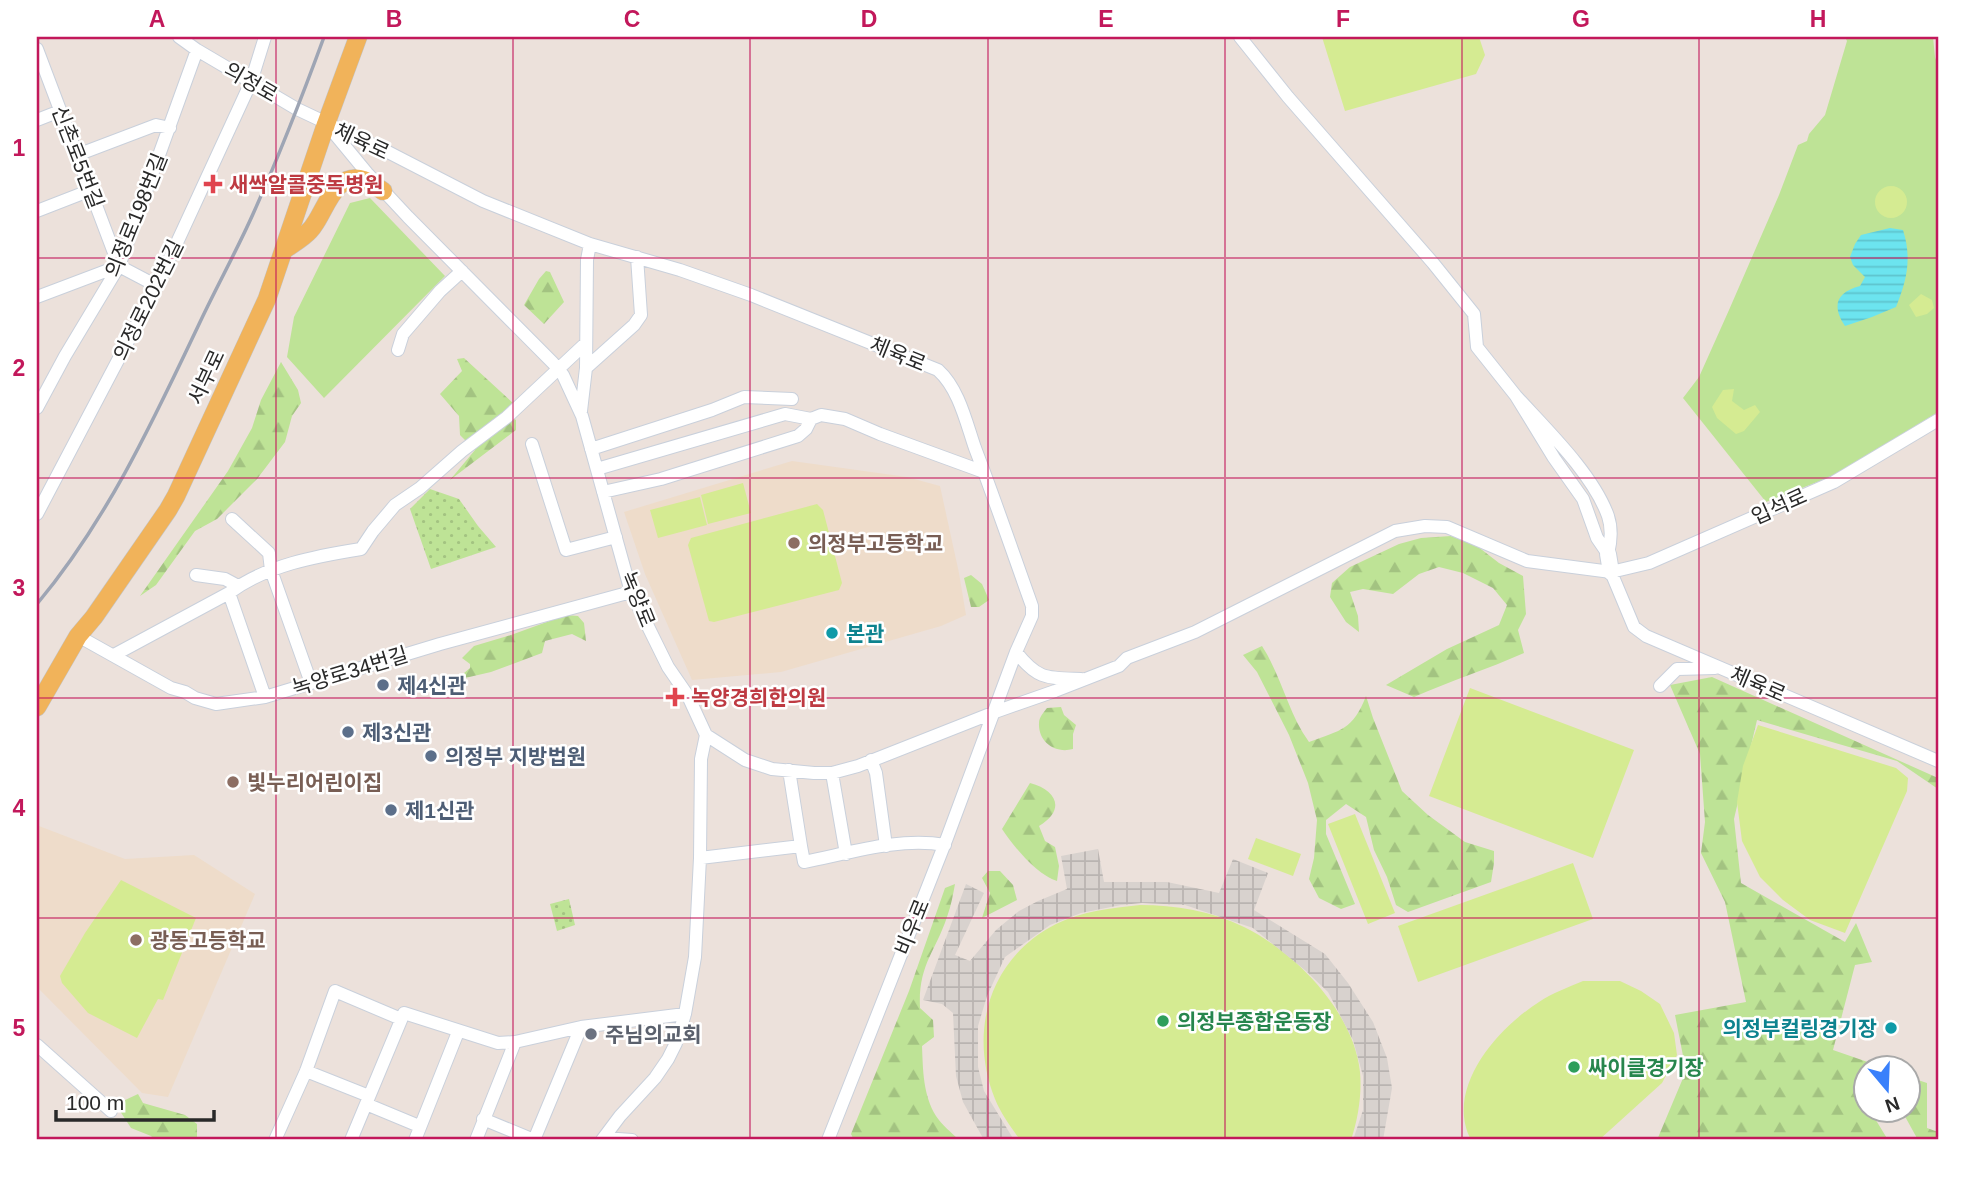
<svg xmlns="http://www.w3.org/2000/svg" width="1975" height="1177" viewBox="0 0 1975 1177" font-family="Arial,'Noto Sans KR',sans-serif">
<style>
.education{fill:#eedcca}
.grass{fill:#bee396}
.forest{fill:url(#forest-firs)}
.park{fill:url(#park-dots)}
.pitch{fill:#d5eb92}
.plaza{fill:url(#plaza-grid)}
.water{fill:url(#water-rules)}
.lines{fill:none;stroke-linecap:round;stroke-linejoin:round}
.street-casing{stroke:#c9d0db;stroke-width:14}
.secondary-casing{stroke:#c9d0db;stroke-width:18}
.primary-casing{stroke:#c3c3c3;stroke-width:19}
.street{stroke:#fff;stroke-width:12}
.secondary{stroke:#fff;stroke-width:16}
.primary{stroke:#f1b35a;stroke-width:18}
.rail{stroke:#9ea5b4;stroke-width:3.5}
.grid{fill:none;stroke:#c2185b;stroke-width:2;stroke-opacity:0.55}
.health-dot{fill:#e0444e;stroke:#fff;stroke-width:2.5}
.education-dot{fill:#8d6e63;stroke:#fff;stroke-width:2.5}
.culture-dot{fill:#0f9aa8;stroke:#fff;stroke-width:2.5}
.service-dot{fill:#5c6f8a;stroke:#fff;stroke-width:2.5}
.leisure-dot{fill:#2e9e5b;stroke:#fff;stroke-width:2.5}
.worship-dot{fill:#6b7280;stroke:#fff;stroke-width:2.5}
.labels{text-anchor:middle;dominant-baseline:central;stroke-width:5;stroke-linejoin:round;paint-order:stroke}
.street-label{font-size:21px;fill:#292929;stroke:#fff}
.health-label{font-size:21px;font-weight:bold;fill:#be3a42;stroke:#fff;text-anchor:start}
.education-label{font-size:21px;font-weight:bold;fill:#785e54;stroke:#fff;text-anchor:start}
.culture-label{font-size:21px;font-weight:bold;fill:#0d838f;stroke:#fff;text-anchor:start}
.service-label{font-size:21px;font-weight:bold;fill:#4e5e75;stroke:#fff;text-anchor:start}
.leisure-label{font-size:21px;font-weight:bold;fill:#27864d;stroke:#fff;text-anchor:start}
.worship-label{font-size:21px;font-weight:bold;fill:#5b616d;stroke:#fff;text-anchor:start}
.neatline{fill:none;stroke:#c2185b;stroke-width:2.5}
.grid-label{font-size:23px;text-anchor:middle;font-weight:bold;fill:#c2185b}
</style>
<defs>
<pattern id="forest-firs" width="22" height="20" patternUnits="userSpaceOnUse" patternTransform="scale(1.75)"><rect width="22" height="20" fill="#bee396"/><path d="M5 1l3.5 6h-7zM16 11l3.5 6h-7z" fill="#a3c381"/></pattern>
<pattern id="park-dots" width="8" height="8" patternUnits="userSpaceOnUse" patternTransform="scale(1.75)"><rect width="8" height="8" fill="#bee396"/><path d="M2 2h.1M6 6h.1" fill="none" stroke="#a3c381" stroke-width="1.8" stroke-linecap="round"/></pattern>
<pattern id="plaza-grid" width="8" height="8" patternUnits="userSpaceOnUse" patternTransform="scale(1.75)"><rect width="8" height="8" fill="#d8d2ce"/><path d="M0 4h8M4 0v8" fill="none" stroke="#b9b4b1"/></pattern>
<pattern id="water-rules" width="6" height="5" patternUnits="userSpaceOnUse" patternTransform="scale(1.75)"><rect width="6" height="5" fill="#6ce4ef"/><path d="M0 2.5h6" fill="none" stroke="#5ec4cd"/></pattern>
</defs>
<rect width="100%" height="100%" fill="#ece1db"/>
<path class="education" d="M792,461L907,477L940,486L959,573L966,615L941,626L781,672L692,680L645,574L624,512Z
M39,826L125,859L194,855L255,894L168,1097L142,1093L37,987V829Z"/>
<path class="grass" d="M1845,37H1933L1935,57L1938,66V412L1838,474L1766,502L1683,398L1699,377L1729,310L1779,195L1798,145L1807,141L1809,134L1825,115L1847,41Z
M370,198L445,276L324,398L287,357L294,317L350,203Z"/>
<path class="forest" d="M546,271L550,272L564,302L544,324L524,305L539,279Z
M464,358L513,403L506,412L516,420V430L450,480L475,450L460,435L459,416L440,394L462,371L457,359Z
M281,362L298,390L301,403L292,416L285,442L257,479L217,519L195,531L156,585L140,596L228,471L252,428L261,400Z
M1451,536L1477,546L1499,563L1523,576L1526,614L1518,630L1524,653C1488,669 1450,681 1414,697L1386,685L1447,649L1499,625L1507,605L1493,588L1463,573L1439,567L1419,574L1393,594L1363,589L1350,592L1358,616L1359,632L1346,622L1330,597L1332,583L1350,567L1399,544L1421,538Z
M971,575L982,584L989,600L979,607H971L964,578Z
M566,615L578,616L584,623L586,641L572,634L545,641L542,653L491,672L465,678L464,673L470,668V664L462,658L474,646L511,635Z
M1262,646C1282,677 1288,713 1309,742C1341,730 1353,730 1366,696L1373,718L1402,791L1428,815L1465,842L1494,851V863L1491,882L1408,912L1396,905L1387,877L1374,850L1366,817L1346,804L1326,820V834L1355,904L1341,909L1319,898L1309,879L1314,858L1317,820L1308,783L1289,735L1257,672L1243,655Z
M1712,677L1938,778V789L1897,761L1757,720L1734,819L1741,883L1845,942L1856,923L1872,962L1855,965L1833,1050L1885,1068H1867V1110L1877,1111L1874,1117L1888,1140H1657L1686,1071L1675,1015L1746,1002L1725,902L1701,853L1705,822L1700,754L1670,685Z
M1061,707L1064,715L1076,725L1073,734V749C1055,754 1038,742 1039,723C1039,717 1044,712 1047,708Z
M1030,783C1057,790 1066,810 1039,826L1045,841L1055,847L1059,866L1057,881C1037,875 1013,846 1002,829Z
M988,871H1000L1013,885L1017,900L982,918L990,893L982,878Z
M955,884C953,895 951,906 947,917C935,953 918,965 920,1008L933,1020L934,1037L922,1046C923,1070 923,1095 936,1116C942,1125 951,1132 959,1140H854L851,1134L909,991L945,888Z
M1909,1077L1927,1083V1128L1938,1132V1140H1918L1902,1111L1909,1110Z
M138,1094L143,1103L185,1115L197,1124V1140H155L151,1136L131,1128L118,1108L123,1101Z"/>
<path class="park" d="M430,489L459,499L478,526L496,547L431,569L410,509Z
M569,899L575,925L557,931L550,904Z"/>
<path class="pitch" d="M1322,37H1479L1485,55L1476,74L1345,111Z
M1875 202a16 16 0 1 1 32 0a16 16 0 1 1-32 0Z
M1921,294L1932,300L1934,308L1927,314L1916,317L1909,305Z
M1734,389L1732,401L1744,410L1755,405L1760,412L1744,431L1736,434L1717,418L1712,407L1723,390Z
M743,483L751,513L708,524L701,495Z
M700,497L707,525L658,538L650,510Z
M817,504L823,510L842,583L839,590L714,622L709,621L688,545L691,538Z
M1470,688L1634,750L1593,858L1429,796Z
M1758,725L1896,768L1908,778L1907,791L1845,933L1810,920L1783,900L1760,877L1742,841L1737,802L1743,766Z
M1355,814L1395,913L1368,924L1328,824Z
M1256,838L1301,854L1293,876L1248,859Z
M1573,863L1593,919L1418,982L1398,926Z
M121,880L196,918L163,1000L158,999L137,1038L88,1013L62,983L60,976L85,933Z
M1140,905C1175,905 1212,911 1244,927C1295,952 1354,1012 1360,1072C1362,1095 1358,1119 1351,1140H1020C1011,1127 1001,1114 995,1099C968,1032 989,958 1056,924C1083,911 1111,908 1140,905Z
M1583,981H1620L1641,991L1660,1004L1674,1033L1677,1055L1662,1083L1599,1140H1471C1444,1088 1498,1028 1539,1002C1552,993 1569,987 1583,981Z"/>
<path class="plaza" d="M1098,849L1104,882H1167L1219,893L1233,859L1268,873L1254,910L1325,954L1348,983L1373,1022L1387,1058L1392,1088L1383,1140H1353L1363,1110V1076L1353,1040L1328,992L1306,971L1253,928L1185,905L1142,903L1121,905L1081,913L1050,925L1005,957L987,996L978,1026V1067L984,1091L1014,1140H984L963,1102L956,1076L953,1013L942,1004L923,1000L966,884L984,893L955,955L970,961L996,930L1019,911L1038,901L1067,889L1061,856Z"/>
<path class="water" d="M1890,228L1903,230C1912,258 1907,280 1896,307L1872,317L1845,326C1831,305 1837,292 1860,286L1865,277L1853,265L1850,257L1855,244L1861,235Z"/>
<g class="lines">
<g class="street-casing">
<path id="street" d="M179,37L197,50L297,109L386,151L483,201L590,244L680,270L751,295L938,370C959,389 966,422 975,448C995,500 1013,553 1032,606V616L1016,652L947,838L828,1140
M1240,37L1288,97L1433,263L1474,314L1477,347L1516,396
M37,49L119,266
M37,120L60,111
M329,127L367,173L408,217L553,363L563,375L582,416L631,592L668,667L688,696L706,735L701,759L700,858L695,957L685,1014L676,1043L668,1059L655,1078L620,1116L602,1140
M77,155L156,125L170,128
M37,211L91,190
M37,297L119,266L157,286
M398,350L403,334L440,291L462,271
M586,368L634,325L641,315L637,257
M1516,396C1546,429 1593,474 1608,516C1612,528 1611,542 1608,554L1597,538L1583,499L1554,458Z
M37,408L65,356L119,266L197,50
M581,411L586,368L587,260L590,244
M811,419L821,415L845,419L880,434L984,472
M532,444L566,550L616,537
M591,449L712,410L744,397L792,399
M597,469L785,414L811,419L806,429L798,436L661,479L603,492
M37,514L157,286L251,82L265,37
M232,519L269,553L271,570L311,683
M1611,572L1634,627L1646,636L1938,761
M196,575L225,579L238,586
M229,593L265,697
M78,636L171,688L185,692L195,698L216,704L265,697L440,644L631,592
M1016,652C1038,680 1047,678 1081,679
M114,655L229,593C266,565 317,556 361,549L373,531L395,505L420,488L462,451L507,417L586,343
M1660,686L1677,669L1715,668
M706,735L745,760L772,769L814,773H832L858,766L995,712L1055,691L1119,666L1127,658L1195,632L1395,531L1425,526L1447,527L1527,561L1611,572L1649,563L1834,482L1938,420
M871,760L876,773L886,846
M789,770L801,846
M832,773L846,854
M700,858L801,846L804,862C850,853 899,837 945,845
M37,1045L111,1111
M306,1071L369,1096
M366,1104L419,1126
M483,1119L534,1140
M604,1138L632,1140
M275,1140L306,1071L335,991L401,1019
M351,1140L404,1013L498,1043L515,1042L581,1027L685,1014
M415,1140L458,1032
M476,1140L515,1042
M534,1140L581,1027"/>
</g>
<g class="secondary-casing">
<path id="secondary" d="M1608,554L1611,572"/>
</g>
<g class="primary-casing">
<path id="primary" d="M284,250C294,243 308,235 314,225C326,209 335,171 364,180C370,182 377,187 383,191
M37,707L78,636L94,617L168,510L176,496L267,299L326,124L358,37"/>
</g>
<use href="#street" class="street"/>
<use href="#secondary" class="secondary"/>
<use href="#primary" class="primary"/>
<path class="rail" d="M37,604C108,519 154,419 201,320C218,284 237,250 253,214C279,156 302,97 324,37"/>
</g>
<path class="grid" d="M276,37V1140M513,37V1140M750,37V1140M988,37V1140M1225,37V1140M1462,37V1140M1699,37V1140M37,258H1938M37,478H1938M37,698H1938M37,918H1938"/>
<g class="health-dot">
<path d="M209.5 173.5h7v7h7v7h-7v7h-7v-7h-7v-7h7z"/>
<path d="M671.5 686.5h7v7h7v7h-7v7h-7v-7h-7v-7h7z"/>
</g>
<g class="education-dot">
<circle cx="794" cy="543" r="7"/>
<circle cx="233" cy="782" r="7"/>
<circle cx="136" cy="940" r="7"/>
</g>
<g class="culture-dot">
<circle cx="832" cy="633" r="7"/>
<circle cx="1891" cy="1028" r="7"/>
</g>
<g class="service-dot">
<circle cx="383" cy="685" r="7"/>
<circle cx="348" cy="732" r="7"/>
<circle cx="431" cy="756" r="7"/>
<circle cx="391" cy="810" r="7"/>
</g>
<g class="leisure-dot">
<circle cx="1163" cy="1021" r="7"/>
<circle cx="1574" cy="1067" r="7"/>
</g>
<circle class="worship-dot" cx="591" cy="1034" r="7"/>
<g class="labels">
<g class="street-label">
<text transform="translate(251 82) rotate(30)">의정로</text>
<text transform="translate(362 141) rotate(25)">체육로</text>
<text transform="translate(78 157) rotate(69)">신촌로5번길</text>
<text transform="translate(136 215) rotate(-68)">의정로198번길</text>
<text transform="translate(148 300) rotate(-64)">의정로202번길</text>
<text transform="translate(898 354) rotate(22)">체육로</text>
<text transform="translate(206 377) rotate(-65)">서부로</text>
<text transform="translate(1779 506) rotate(-24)">입석로</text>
<text transform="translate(638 599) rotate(68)">녹양로</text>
<text transform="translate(350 671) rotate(-17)">녹양로34번길</text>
<text transform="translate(1758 684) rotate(23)">체육로</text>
<text transform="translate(912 927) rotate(-68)">비우로</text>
</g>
<g class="health-label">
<text x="229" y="184">새싹알콜중독병원</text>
<text x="691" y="697">녹양경희한의원</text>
</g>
<g class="education-label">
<text x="808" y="543">의정부고등학교</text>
<text x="247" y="782">빛누리어린이집</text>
<text x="150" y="940">광동고등학교</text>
</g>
<g class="culture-label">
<text x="846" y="633">본관</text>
<text x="1877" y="1028" text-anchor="end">의정부컬링경기장</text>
</g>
<g class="service-label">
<text x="397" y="685">제4신관</text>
<text x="362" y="732">제3신관</text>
<text x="445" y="756">의정부 지방법원</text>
<text x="405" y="810">제1신관</text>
</g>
<g class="leisure-label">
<text x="1177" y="1021">의정부종합운동장</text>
<text x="1588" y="1067">싸이클경기장</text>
</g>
<g class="worship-label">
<text x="605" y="1034">주님의교회</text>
</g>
</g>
<rect width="1975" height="1177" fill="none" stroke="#ffffff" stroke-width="77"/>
<g transform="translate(1887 1089) rotate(161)"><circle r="33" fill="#ffffff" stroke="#a9a9a9" stroke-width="2"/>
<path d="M0-5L12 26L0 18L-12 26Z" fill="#3980fb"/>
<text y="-10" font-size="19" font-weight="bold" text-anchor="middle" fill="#292929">N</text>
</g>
<path d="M56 1110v10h158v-10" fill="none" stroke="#292929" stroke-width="3.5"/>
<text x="66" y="1110" font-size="21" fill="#292929" stroke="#ffffff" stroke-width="5" paint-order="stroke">100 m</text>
<rect x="38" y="38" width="1899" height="1100" class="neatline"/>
<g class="grid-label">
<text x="157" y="27">A</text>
<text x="394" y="27">B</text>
<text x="632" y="27">C</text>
<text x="869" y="27">D</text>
<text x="1106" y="27">E</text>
<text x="1343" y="27">F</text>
<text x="1581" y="27">G</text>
<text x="1818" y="27">H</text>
<text x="19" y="156">1</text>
<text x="19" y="376">2</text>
<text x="19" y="596">3</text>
<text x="19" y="816">4</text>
<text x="19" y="1036">5</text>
</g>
</svg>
